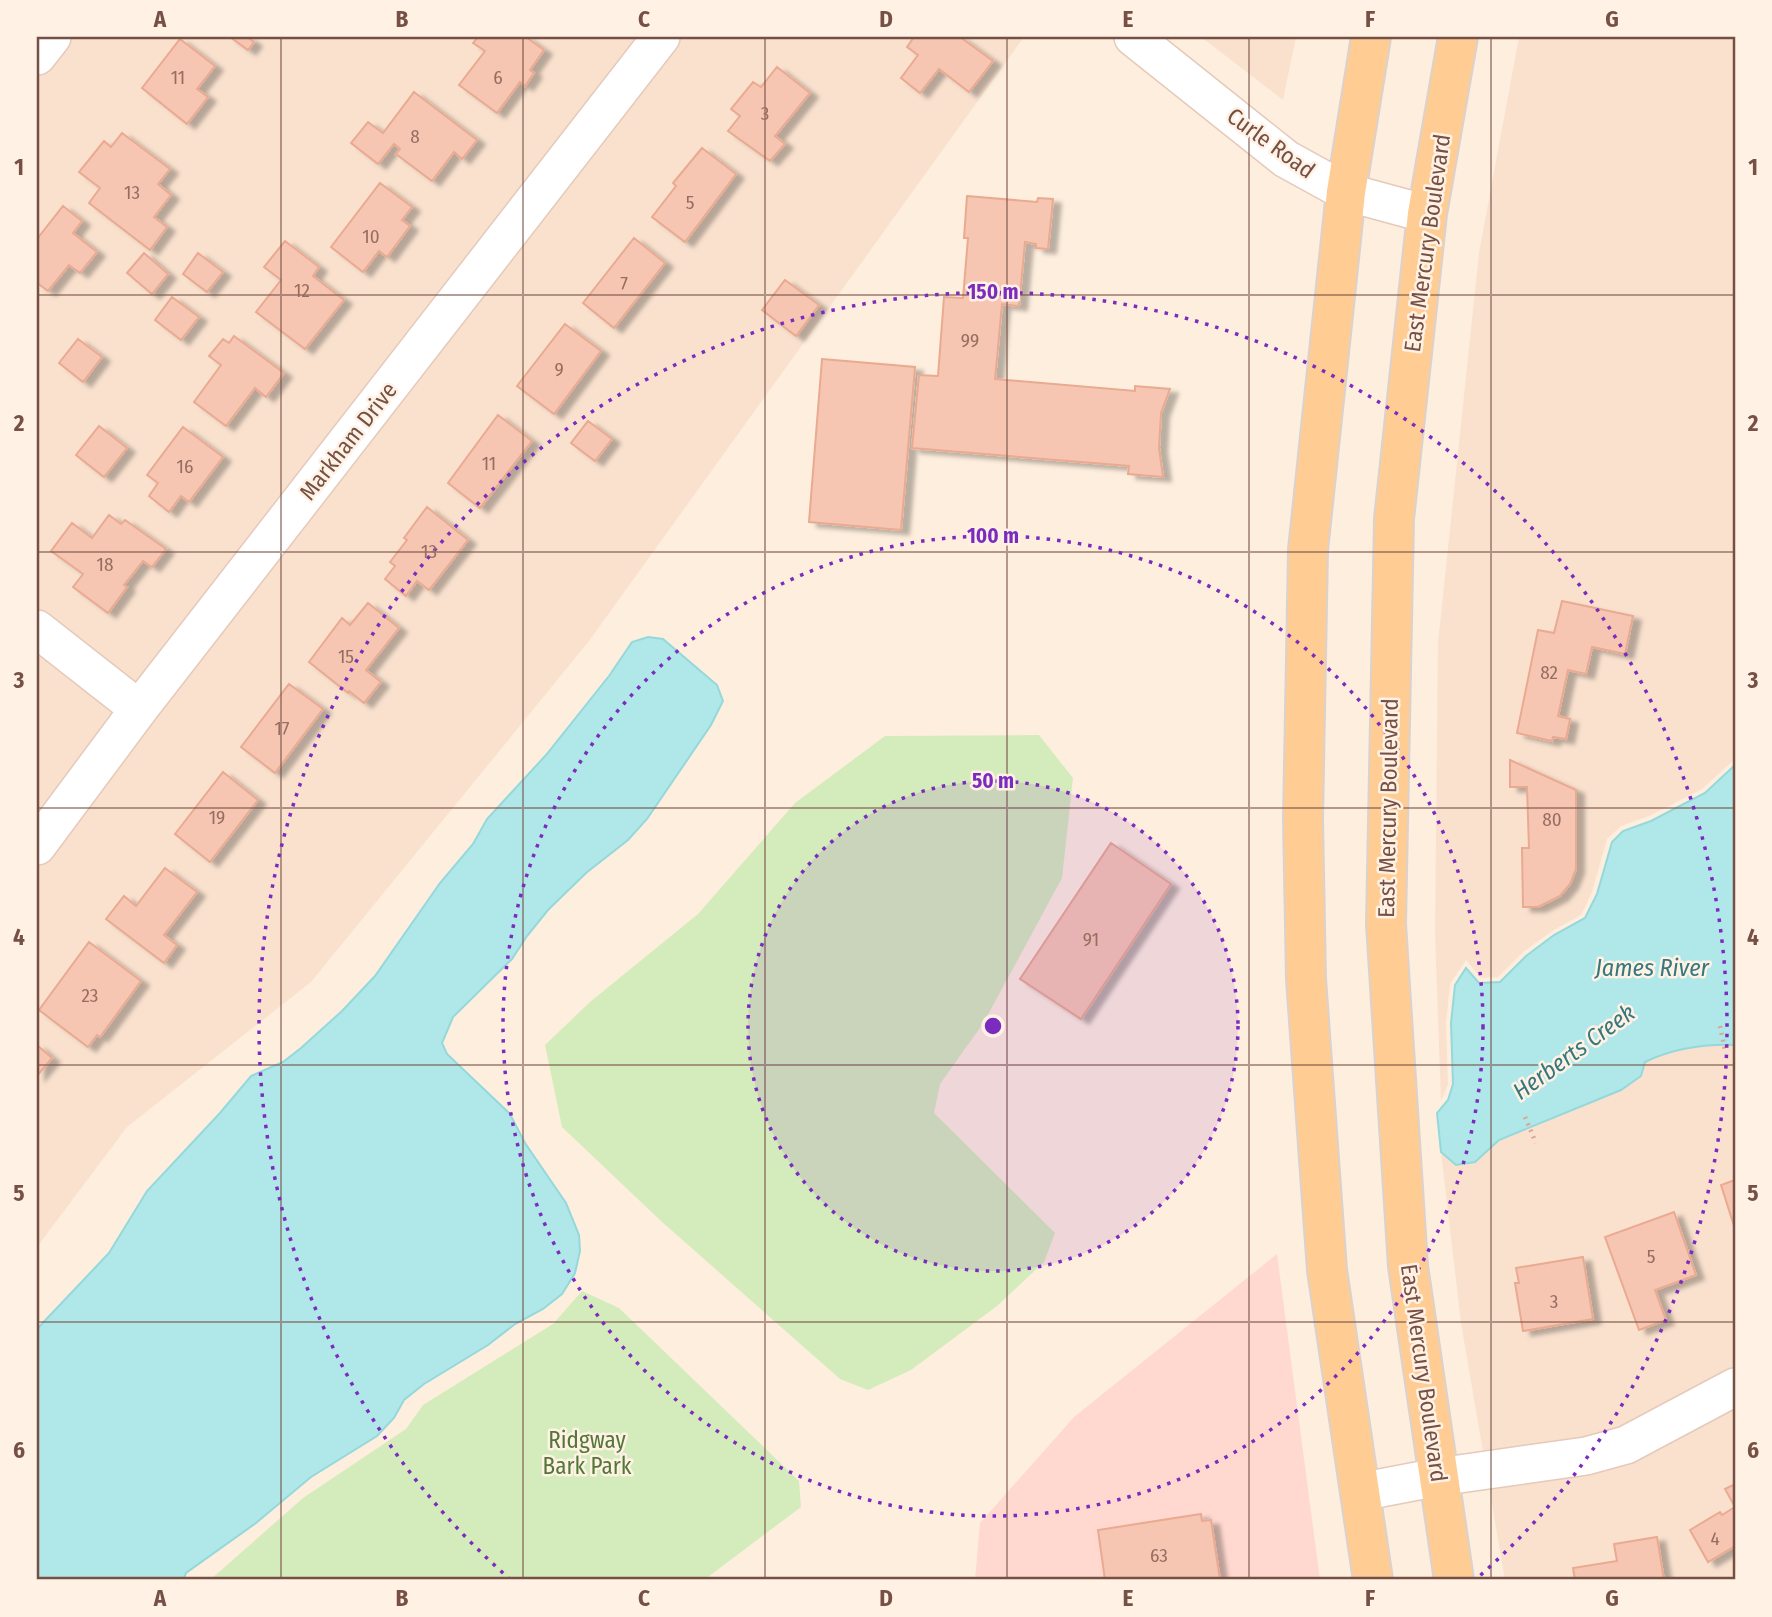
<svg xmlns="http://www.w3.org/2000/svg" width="1772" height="1617" viewBox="0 0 1772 1617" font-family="'Fira Sans Condensed',sans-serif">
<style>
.residential{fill:#f9e1ce}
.commercial{fill:#ffd9d0}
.green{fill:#d4ecbb}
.water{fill:#b0e7e9;stroke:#95d8dc;stroke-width:2}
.building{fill:#f6c6b2;stroke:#eaaa91;stroke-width:2;filter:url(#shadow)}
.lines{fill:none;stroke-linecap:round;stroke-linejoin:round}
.minor-casing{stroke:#e5cabb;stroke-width:40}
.major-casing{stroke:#dbd2ce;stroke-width:42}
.path{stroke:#daa996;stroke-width:4.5;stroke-dasharray:2 5;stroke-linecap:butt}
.minor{stroke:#fff;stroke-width:37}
.major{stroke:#ffcc93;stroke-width:38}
.grid{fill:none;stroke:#765044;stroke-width:2;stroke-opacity:0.55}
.ring{fill:none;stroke:#7b2cbf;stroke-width:3.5;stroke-dasharray:3.5 7}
.labels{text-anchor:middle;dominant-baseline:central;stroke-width:5;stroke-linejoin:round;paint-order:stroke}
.number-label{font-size:19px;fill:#966e60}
.street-label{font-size:23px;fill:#765044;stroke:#fff2e5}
.park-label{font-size:23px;fill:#527738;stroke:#fff2e5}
.water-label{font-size:24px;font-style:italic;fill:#36787d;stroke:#fff2e5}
.centre{fill:#7b2cbf;stroke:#fff2e5;stroke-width:3.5}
.ring-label{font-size:21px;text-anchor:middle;font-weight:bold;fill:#7b2cbf;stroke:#fff2e5;stroke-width:5;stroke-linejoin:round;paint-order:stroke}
.neatline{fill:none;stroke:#765044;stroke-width:2.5}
.grid-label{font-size:23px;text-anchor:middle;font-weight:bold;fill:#765044}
</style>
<defs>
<filter id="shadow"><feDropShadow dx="8" dy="4.5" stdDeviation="2" flood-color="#0004"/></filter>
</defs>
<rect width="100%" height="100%" fill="#feeedd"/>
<path class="residential" d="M37,37H1024L589,641L311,982L127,1127L37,1247Z
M1201,37H1296L1283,100Z
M1519,37H1735V759L1702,789L1649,816L1621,826L1607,839L1592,892L1581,915L1552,931L1523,952L1498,977L1481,978L1466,960L1450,984L1446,1023L1448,1084L1441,1101L1435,933L1438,643L1479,253Z
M1713,1044L1735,1045V1580H1505L1461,1323L1441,1152L1456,1165L1475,1162L1499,1140L1547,1121L1641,1076L1645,1062L1667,1052Z"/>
<path class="commercial" d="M1277,1254L1320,1580H975L980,1523L1074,1417Z"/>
<path class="green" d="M1039,735L1073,778L1062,878L984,1022L940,1084L934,1113L1055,1233L1044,1262L997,1306L911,1370L868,1390L840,1379L661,1221L562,1127L545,1045L590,1002L698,914L795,803L885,736Z
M582,1291L619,1308L799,1481L801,1507L704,1580H210L303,1498L406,1429L423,1405L553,1324Z"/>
<path class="water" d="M648,637L663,639L717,685L723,701L711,725L647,819L628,840L586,873L548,910L527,936L512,959L453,1017L442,1043L447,1054L510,1114L525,1143L566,1203L579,1235L580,1251L575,1273L562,1294L543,1309L515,1324L488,1345L424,1384L404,1400L394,1418L377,1436L311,1477L256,1523L186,1573L183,1580H37V1329L109,1253L147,1191L220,1113L251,1076L283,1062L301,1048L342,1011L375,976L440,883L473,844L487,819L546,755L609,676L632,642Z
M1735,765V1045C1704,1044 1674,1048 1645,1062L1641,1076L1621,1090L1499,1140L1475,1162L1456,1165L1441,1152L1437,1113L1448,1100L1453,1084L1451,1023L1455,985L1466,968L1479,983L1500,982L1526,956L1554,935L1585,918L1597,894L1612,842L1623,831L1651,821L1705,793Z"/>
<path class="building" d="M230,37H247L254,42L248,50Z
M478,37H526L544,50L530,70L534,73L525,86L520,82L497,113L459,85L485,51L473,43Z
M914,37H960L993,61L969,92L939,69L920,93L901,78L918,55L907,47Z
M180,39L215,66L197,89L208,97L187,124L142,88Z
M777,67L810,93L775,136L785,144L770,161L728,131L740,116L731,109L753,82L761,87Z
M414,92L477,140L462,159L454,152L432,181L396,154L400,149L394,144L378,164L351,143L368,122L383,133Z
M122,133L170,169L158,184L171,195L154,217L167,227L150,250L89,203L100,188L79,172L104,141L111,147Z
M702,148L736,174L685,242L652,217L676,186L673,183Z
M380,183L412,207L402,220L410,226L387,257L379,251L363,272L331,247Z
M967,196L1037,202L1038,198L1053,199L1048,249L1036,248V244L1025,242L1019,306L1002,304L995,379L1135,391V386L1170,389L1161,413L1159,448L1163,477L1128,474L1129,466L912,448L919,375L938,376L944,297L963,298L968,238H964Z
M63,206L82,221L73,233L97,252L80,273L69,265L48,291L37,283V239Z
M634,238L665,263L614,328L583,303Z
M285,241L319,267L313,276L344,300L305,349L256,312L281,280L264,267Z
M144,253L168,274L152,294L127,273Z
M198,253L223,272L207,292L183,274Z
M785,280L819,305L796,336L762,310Z
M172,297L199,317L181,340L155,320Z
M565,324L601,351L554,414L517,386Z
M234,336L284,373L266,397L255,388L226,426L194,402L221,365L209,356L223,339L229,343Z
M78,339L102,357L83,382L59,363Z
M822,359L915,367L901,530L809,522Z
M498,415L532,441L480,508L448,483Z
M588,421L612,439L595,461L571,443Z
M99,426L127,448L104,477L76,455Z
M183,427L223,457L189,502L181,496L169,512L149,496L158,483L147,475Z
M427,507L468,540L429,590L417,581L406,596L385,579L395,566L390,562L407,540L404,538Z
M109,515L121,524L125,520L166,549L152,567L143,561L124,585L127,587L108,613L73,587L83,574L51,551L72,523L92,538Z
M1562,601L1633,616L1625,654L1592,647L1586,674L1568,670L1558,716L1570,719L1566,739L1553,737L1552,741L1517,733L1538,630L1554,633Z
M368,603L399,628L366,670L381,682L364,703L349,691L348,693L309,662L342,618L350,625Z
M289,684L323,709L275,773L241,747Z
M1510,760L1576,790V869L1570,884L1560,896L1538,907H1523L1522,848H1529L1527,787H1510Z
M223,772L258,800L210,862L175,834Z
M1111,843L1171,884L1081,1019L1020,979Z
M165,868L197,892L164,935L177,945L164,963L106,919L124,896L136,906Z
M89,942L141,981L100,1037L97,1035L88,1047L39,1010Z
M37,1045L52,1058L37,1076Z
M1735,1180V1229L1721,1185Z
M1674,1212L1696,1275L1655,1290L1666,1320L1639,1330L1605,1237Z
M1583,1257L1593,1319L1523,1331L1515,1283H1519L1516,1268Z
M1735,1484V1507L1725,1489Z
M1735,1507V1546L1708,1562L1690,1530L1720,1512L1722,1515Z
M1201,1514L1202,1521L1211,1520L1220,1580H1105L1098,1530Z
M1657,1537L1664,1580H1575L1573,1568L1617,1561L1614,1544Z"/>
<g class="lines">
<g class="minor-casing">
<path id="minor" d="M1133,37L1286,159L1346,192L1427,214
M37,56L52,37
M37,629L139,709
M37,846L139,709L661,37
M1360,1492L1438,1477L1586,1456L1626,1445L1735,1387"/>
</g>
<g class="major-casing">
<path id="major" d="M1371,37L1346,192L1308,550L1303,819L1306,979L1327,1270L1373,1580
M1454,1580L1408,1266L1386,924L1394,519L1427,214L1458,37"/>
</g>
<path class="path" d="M1720,1026L1725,1050
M1525,1117L1536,1143"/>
<use href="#minor" class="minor"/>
<use href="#major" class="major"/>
</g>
<path class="grid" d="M281,37V1580M523,37V1580M765,37V1580M1007,37V1580M1249,37V1580M1491,37V1580M37,295H1735M37,552H1735M37,808H1735M37,1065H1735M37,1322H1735"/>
<circle cx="993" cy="1026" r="245" fill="#7b2cbf" fill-opacity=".12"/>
<g class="ring">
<circle cx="993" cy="1026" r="245"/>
<circle cx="993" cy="1026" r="490"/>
<path d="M511 1580A734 734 0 1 1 1475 1580"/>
</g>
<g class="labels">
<g class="number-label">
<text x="178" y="77">11</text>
<text x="498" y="77">6</text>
<text x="765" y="113">3</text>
<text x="415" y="136">8</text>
<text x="132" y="192">13</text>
<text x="690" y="202">5</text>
<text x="371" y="236">10</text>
<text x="624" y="283">7</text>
<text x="302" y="290">12</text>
<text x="970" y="340">99</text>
<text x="559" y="369">9</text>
<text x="489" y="463">11</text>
<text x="185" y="466">16</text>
<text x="429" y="551">13</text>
<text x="105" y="564">18</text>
<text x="346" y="656">15</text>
<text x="1549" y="672">82</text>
<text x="282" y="728">17</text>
<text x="217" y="817">19</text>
<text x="1552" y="819">80</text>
<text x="1091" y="939">91</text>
<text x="90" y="995">23</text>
<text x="1651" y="1256">5</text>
<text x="1554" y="1301">3</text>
<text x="1715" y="1538">4</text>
<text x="1159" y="1555">63</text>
</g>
<g class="street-label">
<text transform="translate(1271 143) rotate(36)">Curle Road</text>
<text transform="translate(1427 243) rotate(-82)">East Mercury Boulevard</text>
<text transform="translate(348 441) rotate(-52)">Markham Drive</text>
<text transform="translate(1388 808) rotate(-89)">East Mercury Boulevard</text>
<text transform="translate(1424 1373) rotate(82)">East Mercury Boulevard</text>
</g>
<g class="park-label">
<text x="587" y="1440">Ridgway<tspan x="587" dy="26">Bark Park</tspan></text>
</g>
<g class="water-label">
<text x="1652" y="968">James River</text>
<text transform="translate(1574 1052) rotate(-36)">Herberts Creek</text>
</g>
</g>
<circle cx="993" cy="1026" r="10" class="centre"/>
<g class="ring-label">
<text x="993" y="299">150 m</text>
<text x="993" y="543">100 m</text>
<text x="993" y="788">50 m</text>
</g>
<rect width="1772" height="1617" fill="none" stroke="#fff2e5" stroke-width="77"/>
<rect x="38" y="38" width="1696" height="1540" class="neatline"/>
<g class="grid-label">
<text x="160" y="27">A</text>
<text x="402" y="27">B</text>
<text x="644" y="27">C</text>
<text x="886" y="27">D</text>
<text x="1128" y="27">E</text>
<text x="1370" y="27">F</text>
<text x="1612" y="27">G</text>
<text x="19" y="175">1</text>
<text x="1753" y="175">1</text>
<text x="19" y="431">2</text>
<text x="1753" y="431">2</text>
<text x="19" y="688">3</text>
<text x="1753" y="688">3</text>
<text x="19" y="945">4</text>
<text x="1753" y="945">4</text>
<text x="19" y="1201">5</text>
<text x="1753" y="1201">5</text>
<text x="19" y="1458">6</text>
<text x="1753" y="1458">6</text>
<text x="160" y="1606">A</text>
<text x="402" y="1606">B</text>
<text x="644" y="1606">C</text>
<text x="886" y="1606">D</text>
<text x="1128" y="1606">E</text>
<text x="1370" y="1606">F</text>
<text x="1612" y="1606">G</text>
</g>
</svg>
